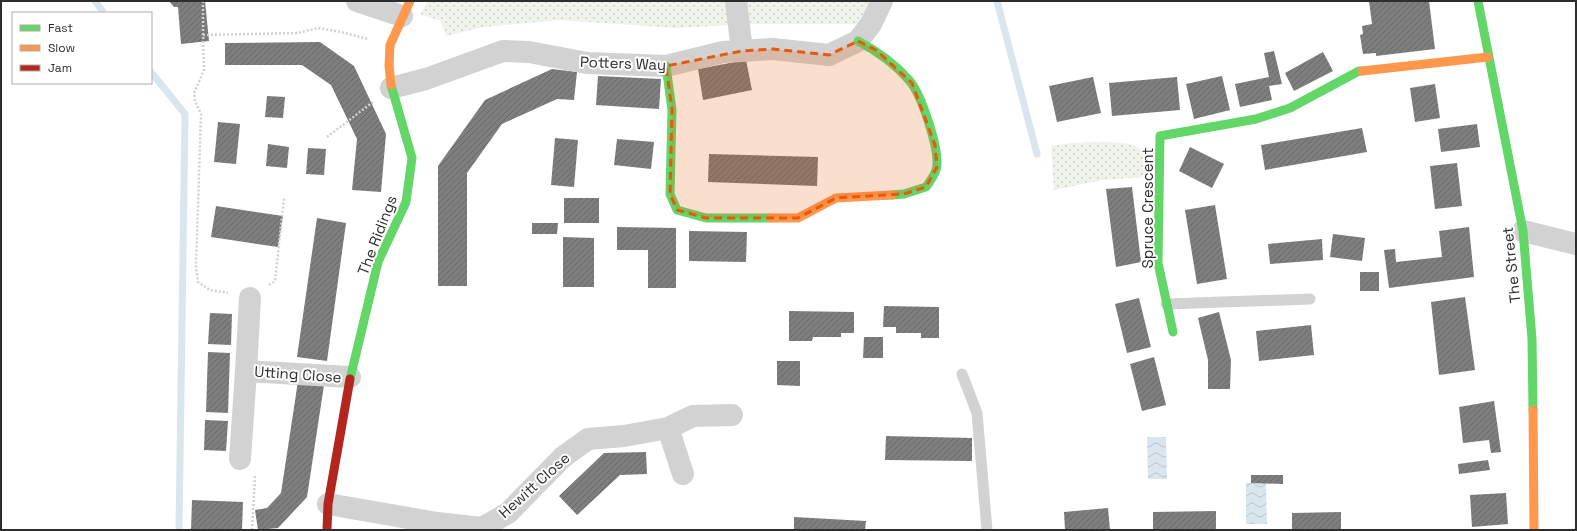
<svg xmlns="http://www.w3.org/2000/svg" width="1577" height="531" viewBox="0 0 1577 531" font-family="'Space Grotesk',sans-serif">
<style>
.park{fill:url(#park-dots)}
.water{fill:url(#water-waves)}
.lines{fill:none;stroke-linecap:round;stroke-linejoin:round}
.stream{stroke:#dae6ee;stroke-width:7}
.building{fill:url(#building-hatch)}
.path{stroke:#d1d1d1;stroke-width:2.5;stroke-dasharray:2 2;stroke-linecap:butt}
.lane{stroke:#d2d2d2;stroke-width:11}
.street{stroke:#d2d2d2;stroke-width:22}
.fast{stroke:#63d668;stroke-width:9}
.slow{stroke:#ff974d;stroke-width:9}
.jam{stroke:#b3261e;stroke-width:9}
.marked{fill:#e8590c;fill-opacity:0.2;stroke:#e8590c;stroke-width:3;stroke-dasharray:8 5;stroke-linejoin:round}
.labels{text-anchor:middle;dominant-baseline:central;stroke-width:4;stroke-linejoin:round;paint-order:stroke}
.street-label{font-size:15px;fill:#2d2d2d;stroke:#fff}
</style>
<defs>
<pattern id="park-dots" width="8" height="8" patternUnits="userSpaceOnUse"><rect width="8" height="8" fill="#f0f2ec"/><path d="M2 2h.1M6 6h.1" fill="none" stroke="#ced0cb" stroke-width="1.8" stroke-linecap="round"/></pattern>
<pattern id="water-waves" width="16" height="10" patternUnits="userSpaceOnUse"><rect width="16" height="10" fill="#dae6ee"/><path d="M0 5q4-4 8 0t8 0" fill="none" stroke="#bbc6cc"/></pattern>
<pattern id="building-hatch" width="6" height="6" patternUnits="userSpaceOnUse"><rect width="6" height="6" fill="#7e7e7e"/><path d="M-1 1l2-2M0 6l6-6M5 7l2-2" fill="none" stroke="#686868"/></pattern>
</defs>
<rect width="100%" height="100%" fill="#fff"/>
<path class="park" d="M428,1L872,2L862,24H748L675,28L560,20L483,27L446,36L441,21L420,14Z
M1071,143C1084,143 1128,140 1137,147C1146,154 1145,167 1145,177L1102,180L1054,190L1051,146Z"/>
<path class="water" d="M1147,437H1166L1167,479H1148Z
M1246,483H1266L1267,524H1246Z"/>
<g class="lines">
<path class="stream" d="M95,1L104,13
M997,1L1037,154
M151,72L185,114L179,530"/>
</g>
<path class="building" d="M169,1H205L209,41L181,44L178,7H174Z
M1369,1H1429L1435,49L1376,56V53L1363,54L1360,35L1363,34L1362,26L1372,24Z
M320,42L354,66L386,134L381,192L352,190L357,139L331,85L302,65H225V43Z
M1274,51L1282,84L1269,86L1272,100L1240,107L1235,84L1269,77L1264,53Z
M1323,52L1333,71L1294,91L1285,73Z
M746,60L752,90L703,100L698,69Z
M552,69L577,72L574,100L557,99L502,124L467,173V286H438V166L485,100Z
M598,76L661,79L659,109L596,105Z
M1222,76L1230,110L1194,119L1186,84Z
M1093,77L1101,113L1057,122L1049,86Z
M1177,77L1180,110L1112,116L1109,83Z
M1435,84L1440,118L1415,122L1410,88Z
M267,96L285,97L283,118L265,117Z
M218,122L240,124L236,164L214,162Z
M1477,124L1480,147L1441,152L1438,129Z
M1362,128L1367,152L1265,170L1261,145Z
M555,138L578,140L574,187L551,185Z
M617,139L654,142L651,169L614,165Z
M268,144L289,147L287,168L266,166Z
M1190,147L1224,164L1212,188L1179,171Z
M308,148L326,149L324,175L306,174Z
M709,154L818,157L817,186L708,182Z
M1457,163L1462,206L1435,209L1430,166Z
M1132,187L1141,262L1116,267L1106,189Z
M564,198H599V223H564Z
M1215,205L1227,279L1197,284L1185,210Z
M216,206L283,216L278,247L211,237Z
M317,218L346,223L327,361L297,357Z
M532,223H558L557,234H532Z
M617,227L676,228V288H648V250H617Z
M1469,227L1474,277L1389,288L1384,250L1395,249L1396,262L1442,257L1439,231Z
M689,231L747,232L746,262L689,261Z
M1333,234L1365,238L1362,261L1330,257Z
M563,237L594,238V287H563Z
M1322,239L1323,260L1270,264L1268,244Z
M1360,272H1379V291H1360Z
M1465,297L1475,370L1439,375L1431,302Z
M1139,298L1151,347L1127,353L1115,304Z
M884,306L939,307V338H921V333H896V327H883Z
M789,311L854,312V333H841V337H813L812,341H789Z
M1219,312L1231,360L1230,389H1208V360L1198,318Z
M210,313L232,314L231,345L208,344Z
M1311,325L1314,355L1259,361L1256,331Z
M864,337H883V358H863Z
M208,352L230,353L228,413L206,412Z
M1154,357L1166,405L1142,411L1130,364Z
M777,361H800V386L777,385Z
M298,381L324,385L307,497L278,528L258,530L255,510L267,508L281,493Z
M1494,401L1501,452L1491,453L1489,440L1463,443L1459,407Z
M205,420L228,421L226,451L204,450Z
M886,436L972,438V461L885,460Z
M646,452L647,474L620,475L577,515L559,496L604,453Z
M1488,460L1490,470L1459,474L1458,464Z
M1251,475H1283V484L1251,483Z
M1506,493L1508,524L1472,527L1470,495Z
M192,500L243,502L242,530H191Z
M1108,508L1110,530H1065L1064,512Z
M1216,511V530H1153V512Z
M1341,512V530H1292V513Z
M794,517L866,521L865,530H794Z"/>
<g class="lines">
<path class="path" d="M203,1V35L204,70L194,93L195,101L201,114L196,266L198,282L210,290L228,293
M203,35L298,33L318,28L341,32L368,39
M327,137L373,102
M269,285L275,281L284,198
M252,530L255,476"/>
<path class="lane" d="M1166,304L1310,299
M962,374L977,413L987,530"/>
<path class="street" d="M357,1L402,16
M736,1L742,51
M391,88L426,79L503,51L529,52L587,63L666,66L723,52L742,51L773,49L829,55L858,41L871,24L882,1
M1523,231L1576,244
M250,298L246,371L350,377
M668,428L683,474
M240,459L246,371
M328,504L437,523L482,528L508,513L563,457L588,439L624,436L668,428L693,416L732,415"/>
<path class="fast" d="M1478,1L1523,231L1532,339L1533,410
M858,41C877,51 895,64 909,80C922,95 938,146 937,165C937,173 930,181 926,187L904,194L892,195
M666,66L672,110L670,194L677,210L706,218H771
M1173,332L1158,263L1160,136L1256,119L1290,108L1359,71H1362
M350,379L378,262L406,202L412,158L391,85"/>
<path class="slow" d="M1362,71L1488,57
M391,85L389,66L390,45L410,1
M771,218H798L836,198L892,195
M1533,410L1534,530"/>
<path class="jam" d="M327,530L328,504L350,379"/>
</g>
<path class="marked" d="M858,41L876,50L912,83L935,145L937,167L926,187L904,194L836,198L798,218H706L677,210L670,194L672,110L666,66L742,51L773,49L829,55Z"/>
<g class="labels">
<g class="street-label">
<text transform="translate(623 63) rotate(2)">Potters Way</text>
<text transform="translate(1147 208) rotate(-90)">Spruce Crescent</text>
<text transform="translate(377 235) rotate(-69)">The Ridings</text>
<text transform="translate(1511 265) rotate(-96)">The Street</text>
<text transform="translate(298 374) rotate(4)">Utting Close</text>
<text transform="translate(534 485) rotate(-42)">Hewitt Close</text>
</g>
</g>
<rect width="1577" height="531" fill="none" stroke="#2d2d2d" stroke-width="4"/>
<rect x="12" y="12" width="140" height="72" fill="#ffffff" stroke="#ababab"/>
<rect x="20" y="25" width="20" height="6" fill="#63d668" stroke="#ababab"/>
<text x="48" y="32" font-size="12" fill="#2d2d2d">Fast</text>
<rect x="20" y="45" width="20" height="6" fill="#ff974d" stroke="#ababab"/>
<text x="48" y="52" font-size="12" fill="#2d2d2d">Slow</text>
<rect x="20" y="65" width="20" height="6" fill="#b3261e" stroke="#ababab"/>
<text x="48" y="72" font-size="12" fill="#2d2d2d">Jam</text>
</svg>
